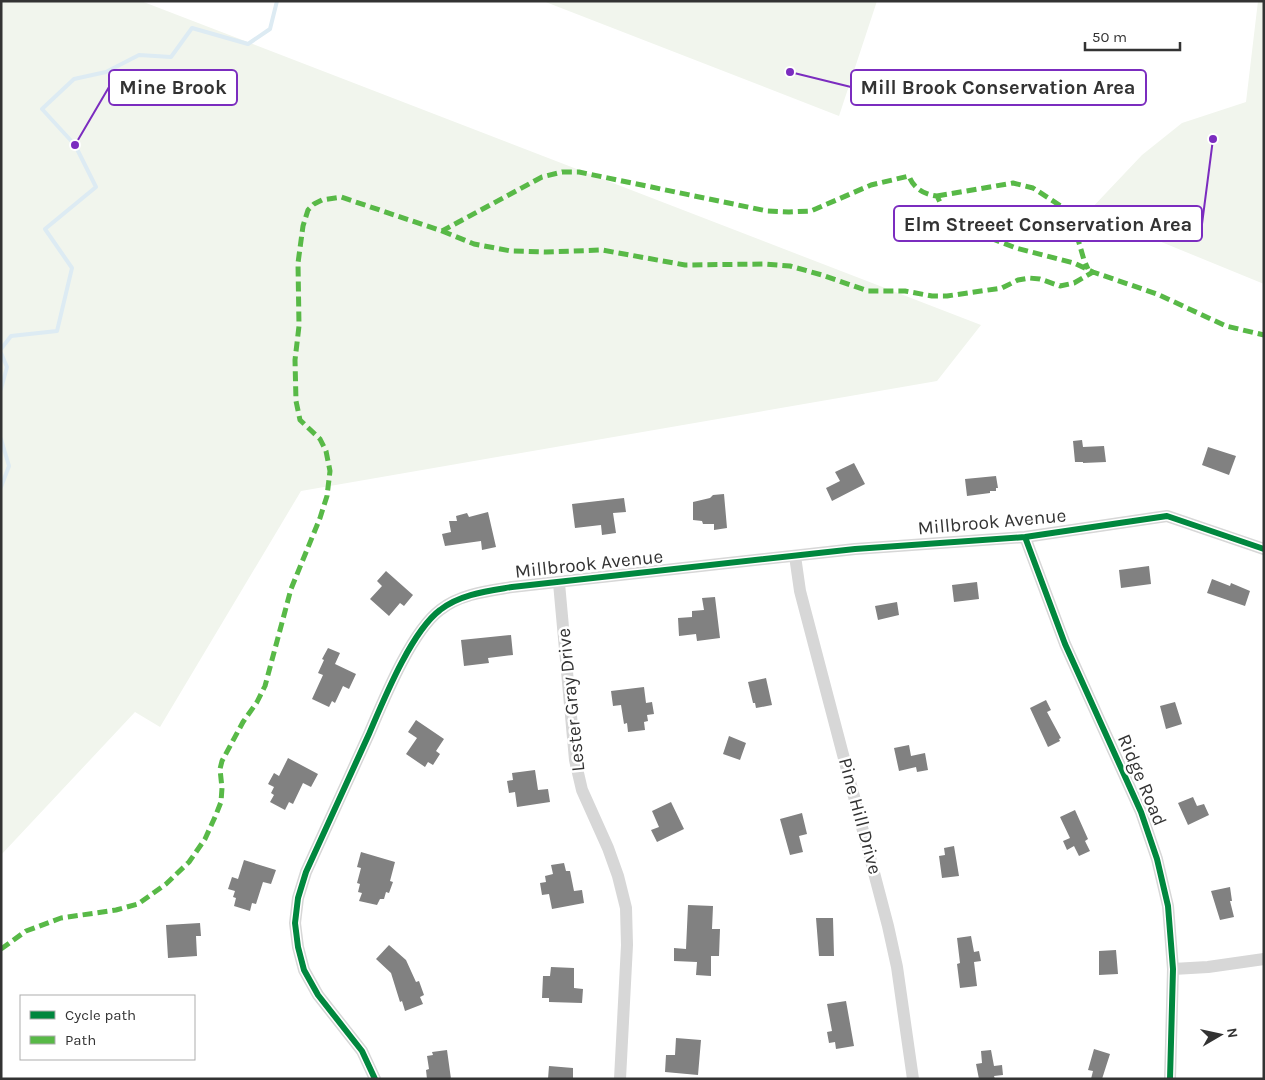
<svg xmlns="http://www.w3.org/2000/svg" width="1265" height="1080" viewBox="0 0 1265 1080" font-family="Karla,sans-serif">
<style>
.green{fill:#f1f5ed}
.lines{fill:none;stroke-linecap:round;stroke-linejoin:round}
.stream{stroke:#ddebf3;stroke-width:4}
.building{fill:#818181}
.street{stroke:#d7d7d7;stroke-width:12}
.quiet{stroke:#58b947;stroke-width:5;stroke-dasharray:10 5;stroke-linecap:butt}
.cycleway-casing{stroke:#fff;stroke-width:9}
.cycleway{stroke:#00873e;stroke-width:6}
.labels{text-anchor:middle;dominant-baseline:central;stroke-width:5;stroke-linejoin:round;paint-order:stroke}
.street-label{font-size:19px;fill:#333;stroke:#fff}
.leader{fill:none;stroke:#7b2cbf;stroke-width:2}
.callout-dot{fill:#7b2cbf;stroke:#fff;stroke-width:2}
.callout{fill:#fff;stroke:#7b2cbf;stroke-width:2}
.callout-label{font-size:20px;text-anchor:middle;font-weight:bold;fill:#333}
</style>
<rect width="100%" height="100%" fill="#fff"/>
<path class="green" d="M1,1H141L981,325L937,381L301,491L160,727L135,712L1,855Z
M543,1H877L839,116Z
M1258,1H1264V284L1088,212L1142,155L1182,123L1246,102Z"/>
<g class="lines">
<path class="stream" d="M1,349L11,336L57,331L72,268L45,229L96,187L75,145L42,109L74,79L106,72L139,55L171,57L192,28L248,44L270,29L277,1
M1,353L7,367L1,389
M1,439L9,466L1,487"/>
</g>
<path class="building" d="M1082,440L1083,447L1104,446L1106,462L1083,463V462H1075L1073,441Z
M1208,447L1236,456L1229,475L1202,465Z
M854,463L865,484L832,501L826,488L840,481L835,472Z
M996,476L998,488H996V491H990V493L967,496L965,479Z
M724,494L727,528L714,530V524H703L702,521L693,520V502L710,498L713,495Z
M624,498L626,512L613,513L616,533L602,535L601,525L575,528L572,504Z
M488,512L496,547L482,550L481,541L445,546L442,534L451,532L449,521H457L456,516L467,513L469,517Z
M1149,566L1151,584L1121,588L1119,570Z
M386,571L413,595L404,606L400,603L389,616L370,599L382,586L377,581Z
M1212,579L1230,586L1231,583L1250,591L1245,606L1207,593Z
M977,582L979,599L954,602L952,585Z
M715,597L720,638L697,641L696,634L679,636L678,618L692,617V611L704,610L702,598Z
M897,602L899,615L878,620L875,606Z
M511,635L513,655L488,658L489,663L464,666L461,640Z
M328,648L340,653L335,664L356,674L349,689L343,686L335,703L332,701L329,707L312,699L323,675L318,673L324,660L322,659Z
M766,678L772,705L756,708L755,703H753L748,682Z
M644,687L646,703L652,702L654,714L647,715L648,721L644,722L645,730L628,732L627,723L624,724L621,705L613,706L611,691Z
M1046,700L1051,710L1047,712L1061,738L1059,739L1060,741L1048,747L1030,708Z
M1175,702L1182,724L1166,729L1160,706Z
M416,720L444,739L436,751L440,754L433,765L428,762L425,767L406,754L417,738L408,732Z
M729,736L746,743L740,760L723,754Z
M909,745L911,756L925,753L928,770L917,772L916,767L899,771L894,748Z
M288,758L318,774L311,787L303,783L293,804L289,802L285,810L270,802L274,795L271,793L274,787L268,784L274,773L279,776Z
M535,770L538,790L548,789L550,802L517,807L515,792L509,793L507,781L513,780L512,773Z
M1193,797L1197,806L1204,804L1209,815L1188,825L1178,803Z
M671,802L684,829L657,842L651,830L659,827L652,811Z
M1075,810L1088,839L1085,841L1090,851L1079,856L1074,846L1067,850L1063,841L1070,838L1060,817Z
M802,813L807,834L799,836L803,852L790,855L780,819Z
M954,846L959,876L942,878L939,856L945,855L944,848Z
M361,852L395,862L390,881L393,882L389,893L386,892L384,899H380L377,905L359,901L362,893L358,892L360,884L357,883L361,868L357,867Z
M244,860L276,870L271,884L263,882L256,904L252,903L250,911L234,906L236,898L233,897L235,891L228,889L232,877L238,879Z
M564,863L566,871H570L574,891L582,890L584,903L552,909L549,894L542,895L540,883L546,882L545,876L553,874L551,865Z
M1230,887L1232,901H1230L1234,917L1220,920L1211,891Z
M688,905L713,906L712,929H720L719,956H711V976L696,975L697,962L674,961V948L686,949Z
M816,918H833L834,956H819Z
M200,923L201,936H196L197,956L168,958L166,925Z
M971,936L974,952L979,951L981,961L974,962L977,986L960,988L957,964L960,963L957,938Z
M389,945L406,960L416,982L419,981L424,995L420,997L423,1004L405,1011L402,1001L400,1002L391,973L376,959Z
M1116,950L1118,974L1099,975V951Z
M551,967L574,968V988L583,989L582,1003L549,1002V998H542L543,976H550Z
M846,1001L854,1046L836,1049L835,1042L829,1043L827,1032L832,1031L827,1004Z
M676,1038L701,1040L698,1075L665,1072L666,1055H675Z
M1094,1049L1110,1054L1102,1079H1091L1093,1071L1088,1070Z
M447,1050L451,1079H427L426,1070L429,1069L427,1056L433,1055L432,1052Z
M991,1050L994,1066L1002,1065L1003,1075L994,1076L995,1079H979L976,1064L982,1063L981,1051Z
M549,1066L573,1068V1079H548Z"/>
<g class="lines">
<path class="street" d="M1025,537L1065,644L1141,812L1157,859L1168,906L1173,969L1170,1079
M795,556L800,591L888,926L897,967L913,1079
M559,583L575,760L582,790L608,848L618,876L626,908L627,945L620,1079
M1173,969L1208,967L1264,959
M375,1079L362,1051L318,995L304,970L298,947L295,923L298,898L306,872C327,826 348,780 369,734C384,699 411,632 440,610C460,594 488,591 512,587L855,549L1025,537L1167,516L1264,549"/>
<path class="quiet" d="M937,196L1013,183L1033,188L1067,210L1071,215L1084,260L1088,269
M442,231L474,244L511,251L546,252L602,250L685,265L764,264L790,266L822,275L868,291H905L932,296H947L1002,288L1018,280L1029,278L1040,279L1060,286L1074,283L1093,272
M1,949L26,931L61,918L116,910L138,904L166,884L189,862L205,839L215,817L221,802L222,788L220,769L222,761L243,722L257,702L265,686L291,589L320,518L327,496L330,471L326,451L320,439L300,420L296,401L295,360L299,326L298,263L303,226L308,210L314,204L322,200L341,197L442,231L542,177L562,172H579L767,211L789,212L811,211L871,185L909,176C913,188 925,195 937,196L946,215L967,229L1016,248L1074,263L1093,272L1157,294L1226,326L1264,335"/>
<g class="cycleway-casing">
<path id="cycleway" d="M1025,537L1065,644L1141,812L1157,859L1168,906L1173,969L1170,1079
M375,1079L362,1051L318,995L304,970L298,947L295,923L298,898L306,872C327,826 348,780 369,734C384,699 411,632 440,610C460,594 488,591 512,587L855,549L1025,537L1167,516L1264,549"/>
</g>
<use href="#cycleway" class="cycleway"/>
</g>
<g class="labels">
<g class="street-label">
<text transform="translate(992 522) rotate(-5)">Millbrook Avenue</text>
<text transform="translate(589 564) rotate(-6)">Millbrook Avenue</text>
<text transform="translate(571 700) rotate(-96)">Lester Gray Drive</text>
<text transform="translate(1142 780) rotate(67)">Ridge Road</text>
<text transform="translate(860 816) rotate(75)">Pine Hill Drive</text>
</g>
</g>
<path class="leader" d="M75 145L109 87M790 72L851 87M1213 139L1202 224"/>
<g class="callout-dot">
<circle cx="75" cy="145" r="5"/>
<circle cx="790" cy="72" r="5"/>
<circle cx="1213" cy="139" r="5"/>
</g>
<g class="callout">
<rect x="109" y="70" width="128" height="35" rx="5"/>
<rect x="851" y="70" width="295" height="35" rx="5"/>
<rect x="894" y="206" width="308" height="35" rx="5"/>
</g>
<g class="callout-label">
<text x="173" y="94">Mine Brook</text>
<text x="998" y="94">Mill Brook Conservation Area</text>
<text x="1048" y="231">Elm Streeet Conservation Area</text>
</g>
<rect width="1265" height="1080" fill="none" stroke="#333333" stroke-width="5"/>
<rect x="20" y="995" width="175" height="65" fill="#ffffff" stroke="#adadad"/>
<rect x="30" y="1011" width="25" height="8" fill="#00873e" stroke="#adadad"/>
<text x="65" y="1020" font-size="15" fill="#333333">Cycle path</text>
<rect x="30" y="1036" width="25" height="8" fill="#58b947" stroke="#adadad"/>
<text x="65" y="1045" font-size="15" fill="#333333">Path</text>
<g transform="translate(1220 1035) rotate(81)" stroke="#ffffff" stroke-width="4" paint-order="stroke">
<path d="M0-4L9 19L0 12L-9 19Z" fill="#333333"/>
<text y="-8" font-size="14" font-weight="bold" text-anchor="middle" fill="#333333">N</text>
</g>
<path d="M1085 42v8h95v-8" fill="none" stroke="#333333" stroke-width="2.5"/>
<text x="1092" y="42" font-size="15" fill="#333333" stroke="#ffffff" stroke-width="4" paint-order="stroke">50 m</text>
</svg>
